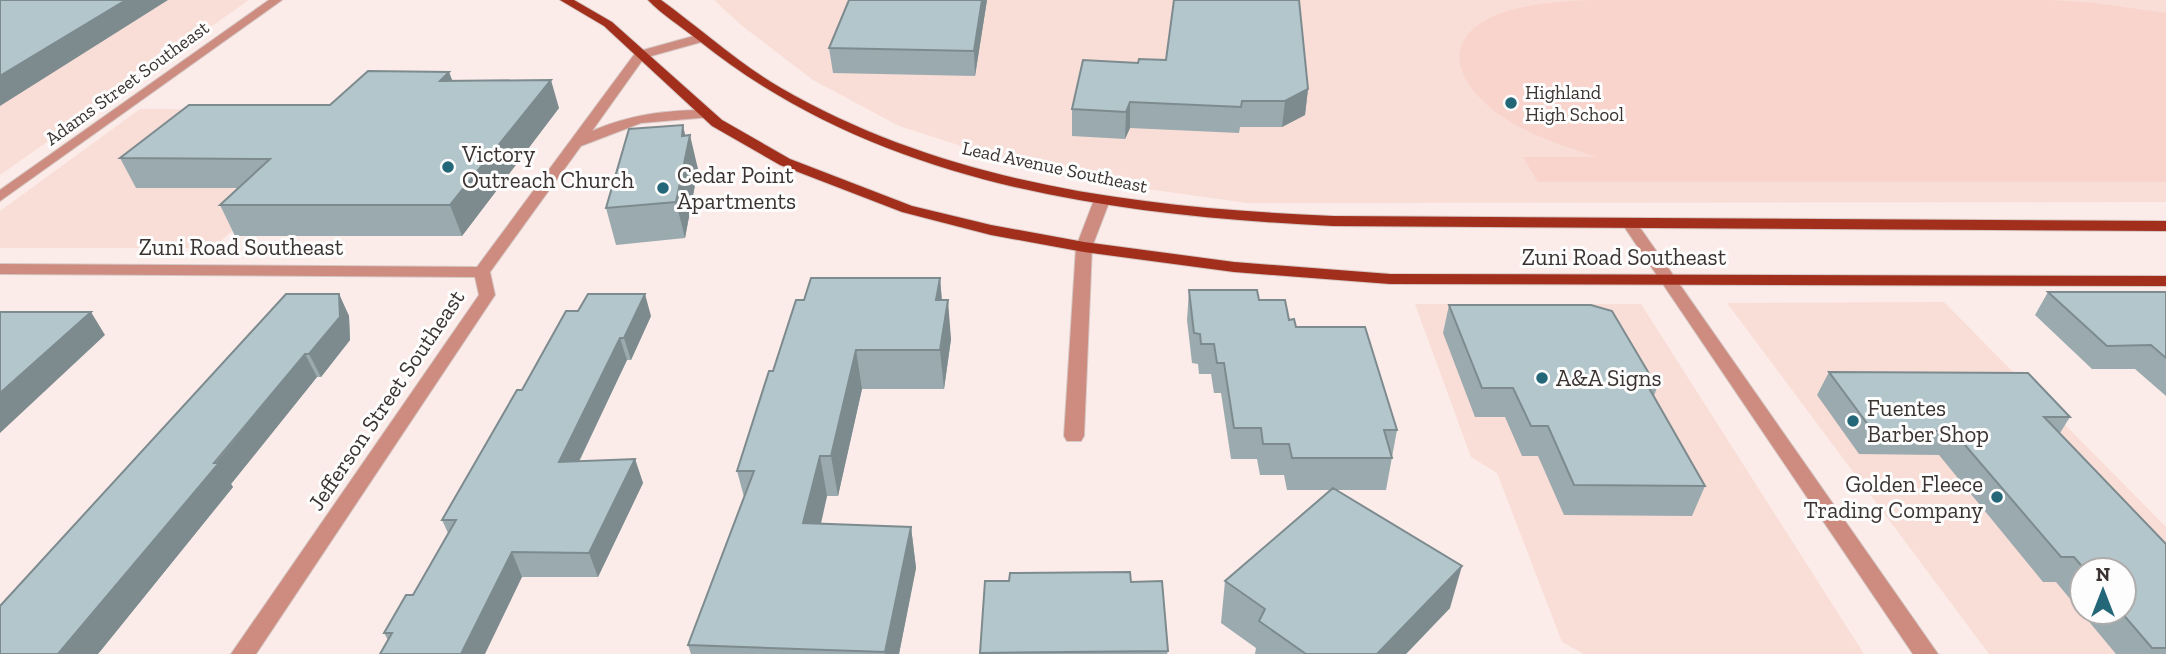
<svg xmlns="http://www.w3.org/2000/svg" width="2166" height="654" viewBox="0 0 2166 654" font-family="'Zilla Slab',serif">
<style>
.built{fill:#f9ddd7;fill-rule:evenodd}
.green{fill:#f9d4cd}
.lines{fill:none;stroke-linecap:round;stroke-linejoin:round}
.minor-casing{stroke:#d5c7c4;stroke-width:2}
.major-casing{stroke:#d5c7c4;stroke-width:2}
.minor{fill:#cd8c7f;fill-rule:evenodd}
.major{fill:#a12f1c;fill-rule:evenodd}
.wall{fill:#9aaaaf;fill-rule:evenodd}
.shaded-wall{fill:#7d8b8f}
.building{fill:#b3c6cc;stroke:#7d8b8f;stroke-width:2}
.poi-dot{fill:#236778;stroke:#fdfdfd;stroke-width:2.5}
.labels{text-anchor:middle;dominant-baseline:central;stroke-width:6;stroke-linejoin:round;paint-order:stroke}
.far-street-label{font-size:19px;fill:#3a3331;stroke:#fdfdfd}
.far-poi-label{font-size:19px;fill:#3a3331;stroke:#fdfdfd;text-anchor:start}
.poi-label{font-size:23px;fill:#3a3331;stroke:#fdfdfd;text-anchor:start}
.street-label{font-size:23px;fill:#3a3331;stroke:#fdfdfd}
</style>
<rect width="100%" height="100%" fill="#fcece9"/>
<path class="built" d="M0,0H249L0,175Z
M714,0H2166V202L1247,203L1055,176L899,126L813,80L741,25Z
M140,109L366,110L213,248H0V211Z
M1944,302L2166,527V654H1989L1727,303ZM2082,570H2124V612H2082Z
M1415,304H1641L1864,654H1584L1562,642L1497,473L1471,457Z"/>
<path class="green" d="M1590,0H2051L2094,3L2166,13V182H1538L1523,157H1596C1557,143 1511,130 1481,99C1468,86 1455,67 1461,47C1476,5 1552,2 1590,0Z"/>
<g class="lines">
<g class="minor-casing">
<path id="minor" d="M269,0H282L0,201V190Z
M701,34L707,38L705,41L644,58L592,131C629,115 665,110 706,110L713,114L711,117L641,123L581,146L490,272L495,295L256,654H231L479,295L475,277L0,274V264L477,267L636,52Z
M1102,195L1110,200L1092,247L1084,436L1081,441H1067L1064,436L1076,247L1094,200Z
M1631,220L1636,222L1938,654H1913L1623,225Z"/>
</g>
<g class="major-casing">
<path id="major" d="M560,0H574L612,22L722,120L790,159L912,206L991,225L1084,242L1234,262L1390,274L2166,276V286L1390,284L1234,272L1084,252L991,235L902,212L780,165L712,126L604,26Z
M648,0H661C701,29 738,63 781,88C949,185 1143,208 1333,216L2166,221V231L1333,226C1109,215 878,185 698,40C682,27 662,15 648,0Z"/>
</g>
<use href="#minor" class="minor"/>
<use href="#major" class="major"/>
</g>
<path class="wall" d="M987,0L975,76L833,73L829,48Z
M1166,60L1308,89L1305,115L1282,127H1240L1239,133L1130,128L1125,139L1072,136V109L1138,63Z
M449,72L452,80L559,108L462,236H235L220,205L237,188H136L120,158L330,105Z
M685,135L698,169L685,238L616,245L606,208Z
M940,278L942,300L951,339L944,389H862L838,496H827L821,524L911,527L916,568L899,654H691L688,645L744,497L737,471L773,371Z
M1189,290L1259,300L1289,320L1397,430L1386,490H1335L1450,608L1406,654H1255L1256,648L1221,623L1225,581L1331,490H1287L1284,475H1260L1257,459H1231L1221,393H1214L1211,374H1199L1198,364L1192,363L1187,320Z
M2048,292H2166V396L2135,369H2092L2035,315Z
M339,294L349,316L350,340L321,377H317L231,484L233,487L98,654Z
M1449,305L1657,387L1654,396L1705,486L1692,516L1564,515L1538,456H1522L1505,417H1475L1443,333Z
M651,316L631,360H627L579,462L635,459L643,483L598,577H522L388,640L384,633L413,595L448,533L442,520L522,390Z
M1829,372L2070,417L2060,433L2166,544V654H2116L2056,582H2043L1939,455L1859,454L1817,395ZM2082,570H2124V612H2082Z
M985,581L1131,582L1168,651L1167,654H980Z"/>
<path class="shaded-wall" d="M126,0H168L0,106V76Z
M982,0H987L975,76L974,51Z
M449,72L459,99L440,81Z
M551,80L559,108L462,236L450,205Z
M1308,89L1305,115L1282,127L1285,101Z
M1130,102V128L1125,139L1126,112Z
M683,125L688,148L690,135L698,169L685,238L676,202Z
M940,278L943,316L936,300Z
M339,294L349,316L350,340L321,377L309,354Z
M645,294L651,316L631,360L624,338Z
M948,300L951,339L944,389L940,350Z
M91,312L105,335L0,433V393Z
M620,338L627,360L567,486L559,462Z
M856,350L862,389L838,496L831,456Z
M305,354L317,377L231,484L233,487L98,654H58Z
M820,456L827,496L811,565L803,523Z
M635,459L643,483L598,577L589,553Z
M911,527L916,568L899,654H885Z
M512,552L522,577L485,654H461Z
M1462,566L1450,608L1406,654H1377Z"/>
<path class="building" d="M0,0H126L0,76Z
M849,0H982L974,51L829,48Z
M1174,0H1299L1308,89L1285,101H1242L1241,107L1130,102L1126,112L1072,109L1083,60L1138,63L1139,59L1166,60Z
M368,71L449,72L440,81L551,80L450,205H220L270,159L120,158L189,105H330Z
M683,125L682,136L690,135L676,202L606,208L629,129Z
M811,278H940L936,300H948L940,350H856L831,456H820L803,523L911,527L885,652L688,645L754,471H737L769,371H773L796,300H804Z
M1189,290H1257L1259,300H1285L1289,320L1294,319L1296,327H1365L1397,430H1384L1392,458H1292L1289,444H1263L1261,428H1234L1224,363H1217L1214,344H1201L1200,334L1194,333Z
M2048,292H2166V358L2151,345L2107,346Z
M286,294H339L340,317L309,354H305L214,463H219L58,654H0V606Z
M588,294H645L624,338H620L559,462L635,459L589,553L512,552L461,654H380L392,633H384L406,595H413L456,520H442L517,390H522L566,311H578Z
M1449,305H1591L1612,311L1657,387L1649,388L1705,486L1574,485L1548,426H1531L1513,388H1482Z
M0,312H91L0,393Z
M1829,372L2028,373L2070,417H2044L2166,544V648H2152L2121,612H2124V570H2085L2074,557H2061L1953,431L1872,430Z
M1333,488L1462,566L1377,654H1306L1259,621L1265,609L1225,581Z
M1130,572L1131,582L1162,581L1168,651L980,653L985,581H1009L1010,573Z"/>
<g class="poi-dot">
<circle cx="1511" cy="103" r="7"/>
<circle cx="448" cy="167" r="7"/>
<circle cx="663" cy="188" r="7"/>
<circle cx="1542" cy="378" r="7"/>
<circle cx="1853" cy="421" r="7"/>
<circle cx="1997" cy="497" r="7"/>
</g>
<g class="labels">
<g class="far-street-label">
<text transform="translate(127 83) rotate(-36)">Adams Street Southeast</text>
<text transform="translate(1055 167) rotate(12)">Lead Avenue Southeast</text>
</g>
<g class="far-poi-label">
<text x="1525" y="92">Highland<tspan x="1525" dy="22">High School</tspan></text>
</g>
<g class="poi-label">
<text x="462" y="154">Victory<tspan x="462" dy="26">Outreach Church</tspan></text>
<text x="677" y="175">Cedar Point<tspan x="677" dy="26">Apartments</tspan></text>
<text x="1556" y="378">A&amp;A Signs</text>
<text x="1867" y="408">Fuentes<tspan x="1867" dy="26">Barber Shop</tspan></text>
<text x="1983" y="484" text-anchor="end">Golden Fleece<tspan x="1983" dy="26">Trading Company</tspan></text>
</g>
<g class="street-label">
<text x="241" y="247">Zuni Road Southeast</text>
<text x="1624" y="257">Zuni Road Southeast</text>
<text transform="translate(386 400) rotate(-56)">Jefferson Street Southeast</text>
</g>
</g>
<g transform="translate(2103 591)"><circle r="33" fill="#fdfdfd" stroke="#afacab" stroke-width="2"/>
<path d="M0-5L12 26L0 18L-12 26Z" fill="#236778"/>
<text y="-10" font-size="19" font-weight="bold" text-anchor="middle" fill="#3a3331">N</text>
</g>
</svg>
